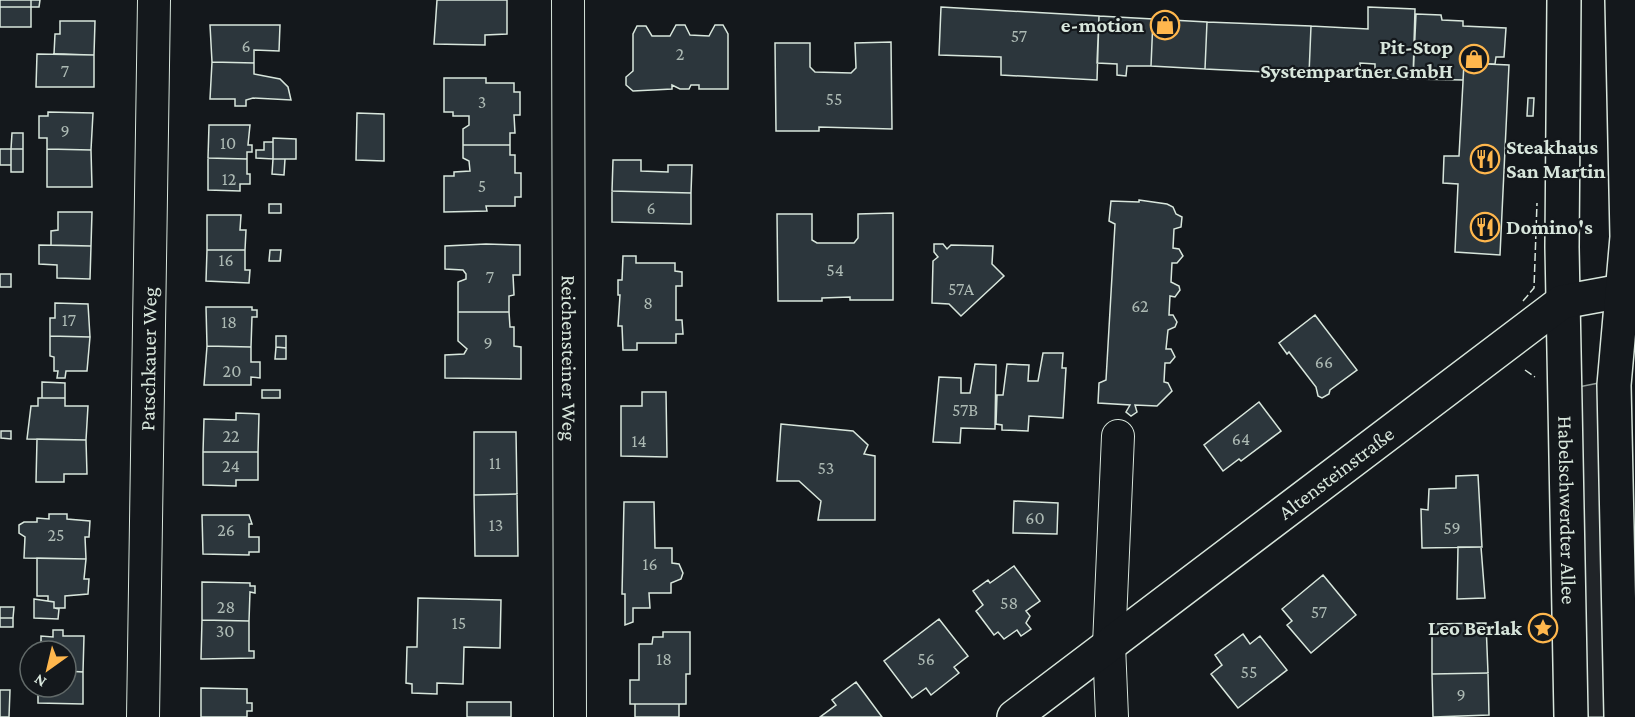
<svg xmlns="http://www.w3.org/2000/svg" width="1635" height="717" viewBox="0 0 1635 717" font-family="'Crimson Pro',serif">
<style>
.green{fill:#202428;stroke:#939e99;stroke-width:1.5}
.building{fill:#2c363c;stroke:#d8e6dc;stroke-width:1.5}
.lines{fill:none;stroke-linecap:round;stroke-linejoin:round}
.minor-casing{stroke:#d8e6dc;stroke-width:34}
.major-casing{stroke:#d8e6dc;stroke-width:36}
.minor{stroke:#14181c;stroke-width:32}
.major{stroke:#14181c;stroke-width:33}
.fence{stroke:#d8e6dc;stroke-width:1.5;stroke-dasharray:8 3;stroke-linecap:butt}
.labels{text-anchor:middle;dominant-baseline:central;stroke-width:4.5;stroke-linejoin:round;paint-order:stroke}
.number-label{font-size:18px;fill:#adbab4}
.poi-label{font-size:21px;font-weight:bold;fill:#d8e6dc;stroke:#14181c;text-anchor:end}
.street-label{font-size:21px;fill:#d8e6dc;stroke:#14181c}
</style>
<rect width="100%" height="100%" fill="#14181c"/>
<path class="green" d="M1599,383L1610,717H1584L1578,387Z"/>
<path class="building" d="M0,0H31V7H0Z
M31,0H40L39,7H31Z
M437,0H507V34L485,35V45L434,44Z
M0,7H31V27H0Z
M941,7L1099,16L1097,80L1001,75V57L939,55Z
M1368,7L1415,9L1413,79L1375,77V64L1360,63V76L1309,74L1311,26L1368,29Z
M1416,14L1441,15L1442,20L1463,21V26L1506,28L1504,57H1496L1495,64L1464,63L1463,80L1413,79Z
M1099,16L1153,19L1151,66H1127L1126,76L1117,75V64L1097,63Z
M1153,19L1207,22L1205,69L1151,66Z
M60,21H95L94,55L54,54L55,34H60Z
M1207,22L1311,26L1309,74L1205,69Z
M210,25H280L279,51L254,50V63L212,62Z
M676,25H685L690,35L709,36L715,25H723L728,34V89H699V85H691L689,89H680L672,85V89L633,91L626,85V77L633,71V34L637,26H646L652,36H670Z
M891,42L892,129L819,127V131H776L775,43H810V67L815,72L851,73L856,68L855,43Z
M37,54L94,55V87H36Z
M212,62L254,63V74L280,79L288,87L291,100L253,98L246,100V106H235V99H210Z
M1464,63L1509,65L1500,255L1455,252L1458,184L1443,183L1444,156H1459Z
M444,78H486V83H514V92H520V115H514L515,133H510V145H463V129L469,125V116H453V112H444Z
M1528,98H1534L1533,116H1527Z
M48,112L93,113L91,150L47,149V138H39V116H48Z
M357,113L384,114V161L356,160Z
M209,125H250L248,145H252V152H247V159L208,158Z
M12,133H23V149H11Z
M273,138L296,139V159H273Z
M264,142H273V159L256,158V150H264Z
M463,145H510V155H515V173H521V197H515V206H486L487,211L444,212V176H454V172L470,171L469,161L463,158Z
M0,149H11V165H0Z
M11,149H23V172H11Z
M47,149L91,150L92,187H47Z
M208,158L247,159V174H250V184H240V191L208,190Z
M273,159H285L284,175L272,174Z
M613,160H641V171L668,172V165H692L691,193L612,191Z
M612,191L691,193V224L612,222Z
M1139,200L1167,204L1173,207L1176,214L1182,217L1181,227L1174,229L1173,248L1179,249L1183,256L1177,263H1172L1171,282L1179,286L1180,290L1175,297L1170,296L1169,315H1173L1177,322L1175,327L1168,330L1166,349H1171L1175,357L1170,363H1165L1164,382L1168,383L1172,391L1157,406L1135,405L1137,412L1131,416L1126,412L1130,405L1098,403L1099,383L1106,380L1115,224L1109,221L1111,201L1139,202Z
M269,204H281V213H269Z
M58,212H92L91,246L51,245V231L58,230Z
M893,213V300H850V297L822,298V301H778L777,214H812V240L817,243H854L858,238V214Z
M207,215H241L240,230H246L245,250H207Z
M486,244L520,245V275H513L514,295L509,296V312H458V282L466,279V274L463,270L445,269V246Z
M934,244H943L947,249L951,245L993,246L992,264L1004,276L961,316L949,304L932,303L933,261L938,257L934,252Z
M39,245L91,246L90,279L57,278V265L39,264Z
M207,250H245V270H250L249,283L206,281Z
M270,250H281L280,261H269Z
M623,256H636V263H675V271L682,272V286H676V320H682L683,334H676V343H637V350H623L622,326H618L620,295H618V280H622Z
M0,274H11V287H0Z
M55,303L88,304L90,337L50,336V318H55Z
M206,307H252V310H257V317H252L251,347L207,346Z
M458,312H509L510,327H514V346L521,347V379L445,378V355L464,354L467,349L458,341Z
M1315,315L1357,370L1330,390L1329,394L1322,398L1318,396L1316,387L1289,352L1287,354L1279,343Z
M50,336L90,337L87,371H66L65,378H57L58,371H54V357L50,356Z
M276,336H286V348L276,347Z
M207,346L251,347V362H260V378L251,377V385H204Z
M276,347L286,348V359H275Z
M1043,353H1063L1062,368H1066L1063,418L1029,416L1028,431L1002,430V425L996,424L997,395H1003L1007,364L1029,365L1028,381H1038Z
M975,364L996,365L995,429L961,428L960,443L933,442L939,377L961,378V393H970Z
M42,382L65,383V398H42Z
M262,390H280V398H262Z
M642,392H666L667,457L621,456V406H642Z
M38,398H65V406H88L86,440L27,439L31,406H38Z
M1259,402L1281,431L1241,461L1239,459L1223,471L1204,445Z
M236,413L259,414L258,452H203L204,419L236,420Z
M781,424L853,431L868,445L864,454L875,456V520H818L821,501L799,481H777Z
M1,431H11V439L1,438Z
M474,432H516L517,494L474,495Z
M37,439L86,440L87,474H64V482H36Z
M203,452H258V480H236V486L203,485Z
M1478,475L1482,547L1422,548L1421,509L1428,510L1429,489L1456,488V476Z
M517,494L518,556H475L474,495Z
M1014,501L1058,503L1057,534L1013,533Z
M624,502H654L655,548H672V563L679,564L683,573L681,579L671,583V593H649L650,608H633V622L625,625V594H622Z
M49,514H67V519L90,521L89,537H85L86,559L24,558L25,537L19,533V525L24,522H37V518L49,519Z
M202,515H249L252,524H249V537H259V552H249V555L203,554Z
M1458,547H1481L1485,598L1457,599Z
M37,558L86,559L84,579H89L88,594L65,596V608H54V602L48,601V596H37Z
M1014,566L1040,601L1026,611L1030,616L1026,623L1031,629L1021,636L1017,630L1004,639L998,632L994,635L976,611L983,605L973,591L988,580L990,583Z
M1323,575L1356,615L1311,653L1287,625L1292,621L1282,609Z
M202,582L250,583V586H255V593L250,592L249,621L202,620Z
M418,598L501,600L500,648L464,647L463,684L437,683V694L412,693V684L406,683L407,647H417Z
M34,599L54,602V608L59,609L58,619L34,618Z
M0,607H14L13,618H0Z
M0,618H13V627H0Z
M939,619L968,656L954,667L959,673L931,695L926,688L912,698L884,661Z
M202,620L249,621V651H254V658L201,659Z
M1486,623L1488,673L1432,674V624Z
M53,630H63V636H84L83,672L66,671V651H41V636L53,637Z
M663,632H690V674H686V704H630V680H639V644H652L653,637H663Z
M1243,634L1250,644L1260,636L1287,670L1238,708L1211,674L1222,665L1215,655Z
M66,671L83,672V704L38,703V687H66Z
M1488,673L1489,715L1433,717L1432,674Z
M856,682L882,717H820L836,705L832,700Z
M201,688L247,689V703H252V711H247V717H201Z
M0,690H10L9,717H0Z
M467,702H511V717H467Z
M635,704H679V717H635Z"/>
<g class="lines">
<g class="minor-casing">
<g id="minor">
<path id="s1" d="M568,0L570,717"/>
<path id="s2" d="M143,717L154,0"/>
<path d="M1112,717L1109,645L1118,436"/>
</g>
</g>
<g class="major-casing">
<g id="major">
<path id="s3" d="M1564,0L1562,247L1571,717"/>
<path id="s4" d="M1014,717L1562,302L1622,291"/>
<path d="M1621,717L1614,385L1627,237L1622,0"/>
</g>
</g>
<use href="#minor" class="minor"/>
<use href="#major" class="major"/>
<path class="fence" d="M1523,301L1534,288L1537,203
M1525,370L1535,377"/>
</g>
<defs>
<g id="shop-ring" transform="scale(1.5)"><circle r="9.5" fill="#14181c" stroke="#ffb74d" stroke-width="1.5"/><path d="M-5-2.5h2.3a2.7 3.5 0 0 1 5.4 0H5L5.5 6h-11ZM-1.5-2.5h3a1.5 2.3 0 0 0-3 0Z" fill="#ffb74d"/></g>
<g id="restaurant-ring" transform="scale(1.5)"><circle r="9.5" fill="#14181c" stroke="#ffb74d" stroke-width="1.5"/><path d="M-5-6h1v4h1v-4h1v4h1v-4h1v5L-1.5 .5V6h-2V.5L-5-1ZM5-6V6H3V1.5H1.5Q1.5-4 5-6Z" fill="#ffb74d"/></g>
<g id="sight-ring" transform="scale(1.5)"><circle r="9.5" fill="#14181c" stroke="#ffb74d" stroke-width="1.5"/><path d="M0-6L1.8-2.2L6-1.7L2.9 1.2L3.7 5.4L0 3.3L-3.7 5.4L-2.9 1.2L-6-1.7L-1.8-2.2Z" fill="#ffb74d"/></g>
</defs>
<g fill-rule="evenodd">
<use href="#shop-ring" x="1165" y="25"/>
<use href="#shop-ring" x="1474" y="59"/>
<use href="#restaurant-ring" x="1485" y="159"/>
<use href="#restaurant-ring" x="1485" y="227"/>
<use href="#sight-ring" x="1543" y="628"/>
</g>
<g class="labels">
<g class="number-label">
<text x="1019" y="36">57</text>
<text x="246" y="46">6</text>
<text x="680" y="54">2</text>
<text x="65" y="71">7</text>
<text x="834" y="99">55</text>
<text x="482" y="102">3</text>
<text x="65" y="131">9</text>
<text x="228" y="143">10</text>
<text x="229" y="179">12</text>
<text x="482" y="186">5</text>
<text x="651" y="208">6</text>
<text x="226" y="260">16</text>
<text x="835" y="270">54</text>
<text x="490" y="277">7</text>
<text x="961" y="289">57A</text>
<text x="648" y="303">8</text>
<text x="1140" y="306">62</text>
<text x="69" y="320">17</text>
<text x="229" y="322">18</text>
<text x="488" y="343">9</text>
<text x="1324" y="362">66</text>
<text x="232" y="371">20</text>
<text x="965" y="410">57B</text>
<text x="231" y="436">22</text>
<text x="1241" y="439">64</text>
<text x="639" y="441">14</text>
<text x="495" y="463">11</text>
<text x="231" y="466">24</text>
<text x="826" y="468">53</text>
<text x="1035" y="518">60</text>
<text x="496" y="525">13</text>
<text x="1452" y="528">59</text>
<text x="226" y="530">26</text>
<text x="56" y="535">25</text>
<text x="650" y="564">16</text>
<text x="1009" y="603">58</text>
<text x="226" y="607">28</text>
<text x="1319" y="612">57</text>
<text x="459" y="623">15</text>
<text x="225" y="631">30</text>
<text x="664" y="659">18</text>
<text x="926" y="659">56</text>
<text x="1249" y="672">55</text>
<text x="1461" y="695">9</text>
</g>
<g class="poi-label">
<text x="1144" y="25">e-motion</text>
<text x="1453" y="47">Pit-Stop<tspan x="1453" dy="24">Systempartner GmbH</tspan></text>
<text x="1506" y="147" text-anchor="start">Steakhaus<tspan x="1506" dy="24">San Martin</tspan></text>
<text x="1506" y="227" text-anchor="start">Domino's</text>
<text x="1522" y="628">Leo Berlak</text>
</g>
<g class="street-label">
<text stroke="none"><textPath href="#s2" startOffset="358">Patschkauer Weg</textPath></text>
<text stroke="none"><textPath href="#s1" startOffset="358">Reichensteiner Weg</textPath></text>
<text stroke="none"><textPath href="#s4" startOffset="404">Altensteinstraße</textPath></text>
<text stroke="none"><textPath href="#s3" startOffset="510">Habelschwerdter Allee</textPath></text>
</g>
</g>
<g transform="translate(48 669) rotate(214)"><circle r="28" fill="#14181c" stroke="#626a69" stroke-width="1.5"/>
<path d="M0-4.5L10 22L0 15L-10 22Z" fill="#ffb74d"/>
<text y="-9" font-size="16" font-weight="bold" text-anchor="middle" fill="#d8e6dc">N</text>
</g>
</svg>
